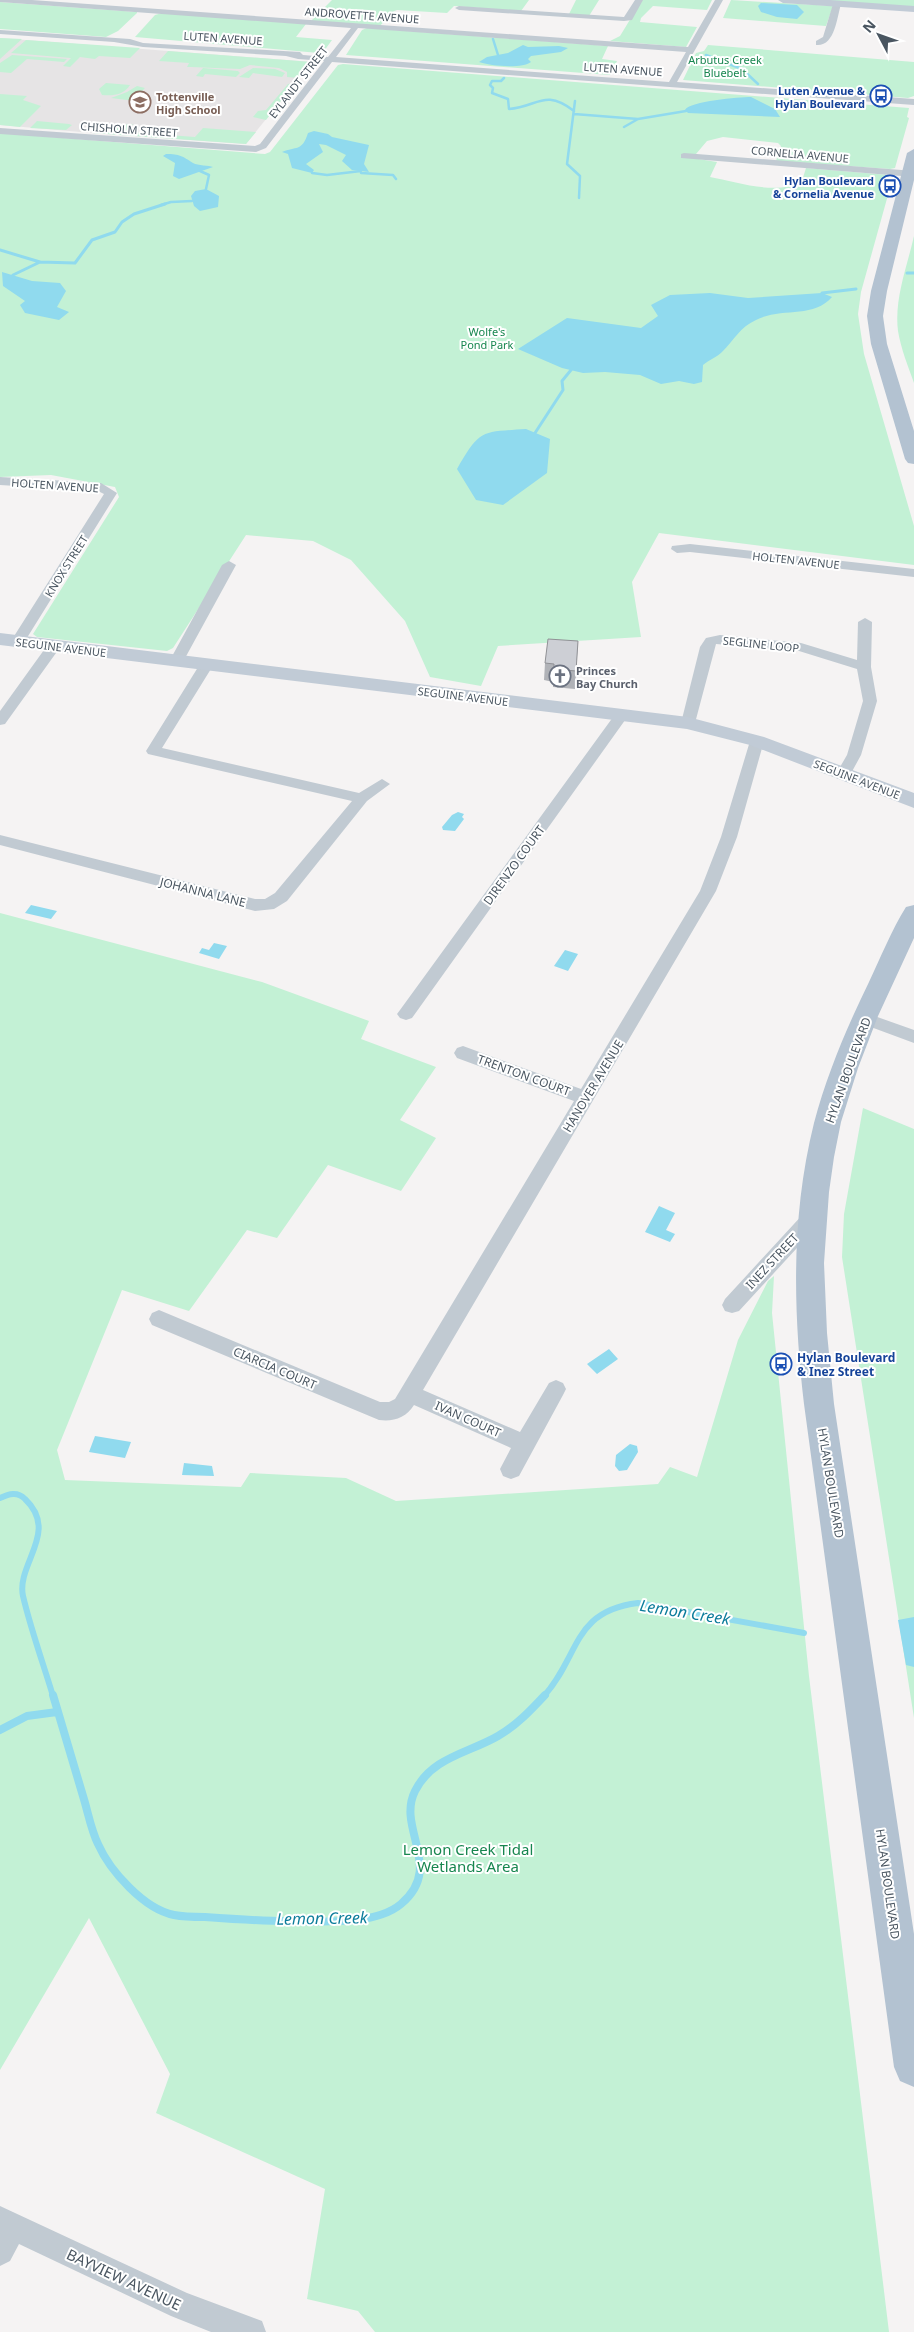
<svg xmlns="http://www.w3.org/2000/svg" width="914" height="2332" viewBox="0 0 914 2332" font-family="'Noto Sans',sans-serif">
<style>
.education{fill:#e6e4e5}
.green{fill:#c3f1d5}
.water{fill:#90daee}
.lines{fill:none;stroke-linecap:round;stroke-linejoin:round}
.stream-far3{stroke:#90daee;stroke-width:2.5}
.stream-far2{stroke:#90daee;stroke-width:3}
.stream-far1{stroke:#90daee;stroke-width:6}
.stream{stroke:#90daee;stroke-width:8}
.street{fill:#c1cad2;fill-rule:evenodd}
.secondary{fill:#c1cbd6;fill-rule:evenodd}
.primary{fill:#b3c2d1;fill-rule:evenodd}
.wall{fill:#b0b2b7}
.building{fill:#cdcfd5;stroke:#909195}
.labels{text-anchor:middle;dominant-baseline:central;stroke-width:4;stroke-linejoin:round;paint-order:stroke}
.far-street-label{font-size:11px;fill:#4a5661;stroke:#fff}
.far-park-label{font-size:11px;fill:#17864f;stroke:#fff}
.far-transit-label{font-size:11px;font-weight:bold;fill:#164399;stroke:#fff;text-anchor:end}
.far-education-label{font-size:11px;font-weight:bold;fill:#785e54;stroke:#fff;text-anchor:start}
.far-worship-label{font-size:11px;font-weight:bold;fill:#5b616d;stroke:#fff;text-anchor:start}
.street-label{font-size:12px;fill:#4a5661;stroke:#fff}
.transit-label{font-size:12px;font-weight:bold;fill:#164399;stroke:#fff;text-anchor:start}
.near-park-label{font-size:15px;fill:#17864f;stroke:#fff}
.near-street-label{font-size:15px;fill:#4a5661;stroke:#fff}
.near-water-label{font-size:16px;font-style:italic;fill:#0c7c9b;stroke:#fff}
</style>
<rect width="100%" height="100%" fill="#f5f3f3"/>
<path class="education" d="M0,38L312,62L246,144L92,133L0,125Z"/>
<path class="green" d="M332,0H529L521,11L454,6L447,13L397,10L392,12L380,26L311,21Z
M576,0H599L589,16L569,14Z
M642,0H712L707,10L653,6L641,18L640,22L697,27L686,47L610,41L620,36Z
M731,0L833,6L826,26L723,18Z
M817,0H914V7Z
M0,2L137,12V13L118,31L106,37L0,29Z
M162,13L306,24L296,37L332,40L324,51L319,53L135,37L155,15Z
M367,28L608,46L602,59L617,61L610,75L346,55L362,30Z
M0,38L22,39L0,59Z
M26,40L140,48L130,58L99,56L95,59L80,57L70,67L63,66L71,58L11,53Z
M708,45L914,62V96L908,98L683,80L696,53L704,51Z
M168,51L312,62L299,78L287,77V72L279,68L250,65L240,69L191,67H187L189,63L159,61Z
M12,55L67,59L64,62L27,59L11,73L0,72V63Z
M343,64L909,108L907,117L909,118L895,168L890,169L776,161L781,146L778,143L723,137L707,141L696,154L680,156L717,162L710,177C737,182 777,196 802,181L806,168L889,175L893,177L861,292L858,314L864,354L914,526V565L659,533L632,582L641,637L498,646L481,686L430,677L405,621L351,560L313,541L246,535L173,648L167,651L37,637L33,634L119,497L115,487L51,475L0,477V133L265,154L270,152L338,65Z
M203,68L238,71L240,73L236,77L205,74L203,77L196,76Z
M253,68L275,69L285,73L282,77L253,73L249,78L239,77Z
M106,83L130,85C124,95 113,96 102,95L99,89Z
M295,83L266,120L253,117L258,111L266,110L288,84Z
M137,86L145,88L139,94L147,95L143,102L111,98L127,92Z
M0,94L27,96L23,100L41,106L20,127L0,125Z
M37,121L69,124L72,125L66,130L30,128Z
M129,124H133L128,129L129,132L195,137L203,128L256,132L246,144L92,133Z
M914,236V383C908,366 901,349 898,331C894,299 907,267 914,236Z
M0,913L262,982L369,1021L361,1039L436,1067L400,1120L436,1138L401,1191L328,1165L277,1238L247,1230L189,1311L122,1290L57,1450L65,1480L241,1487L250,1473L346,1478L396,1501L658,1484L670,1467L697,1477L738,1340L768,1281L774,1276L772,1313L809,1676L889,2332H375L358,2311L307,2299L325,2189L156,2113L170,2074L89,1918L0,2070Z
M863,1108L914,1129V1718L842,1257L844,1214Z"/>
<path class="water" d="M761,3L797,5L804,12L797,19L777,17L761,12L758,6Z
M523,45L528,47L559,46L568,48L561,52L531,56L528,59L531,62C522,69 490,66 479,62L487,57L508,53Z
M751,97L775,109L780,117L688,113L685,110C690,101 739,97 751,97Z
M314,131L328,134L332,137L369,145L364,164L369,172L352,170L342,161L346,155L326,145L319,144L323,152L306,164L314,170L312,173L292,168L288,154L282,152C296,146 302,152 308,133Z
M166,154C180,154 182,156 193,163C198,166 209,165 213,167L179,179L173,176L175,163L163,156Z
M206,189L219,196L218,207L200,211L194,206L191,196L195,191Z
M2,272L32,281L60,283L66,291L57,307L69,312L59,320L25,313L20,305L25,301L3,286Z
M710,293L748,298L822,293L832,297C813,319 781,307 756,320C740,327 734,340 722,352C717,357 709,360 703,365L702,382L694,384L679,381L661,384L640,375L605,372L583,373L562,368L518,349L567,318L641,328L658,316L651,305L670,295Z
M526,429L550,439L547,473L503,505L476,500L457,469C480,429 481,432 526,429Z
M458,812L464,814L462,817L464,819L455,831L443,830L442,827L452,815Z
M31,905L57,911L51,919L25,913Z
M214,943L227,946L219,959L199,953L202,948L209,950Z
M565,950L578,954L568,971L554,966Z
M659,1206L675,1213L666,1230L675,1234L670,1242L645,1232Z
M609,1349L618,1359L597,1374L587,1364Z
M95,1436L131,1442L125,1458L89,1452Z
M630,1444L637,1446L638,1452L627,1470L619,1471L615,1466L616,1455Z
M184,1463L212,1466L214,1476L182,1475Z
M914,1617V1667L906,1665L898,1620Z"/>
<g class="lines">
<path class="stream-far3" d="M493,39L498,55
M706,55L742,69L758,84
M504,78L501,81H492L490,85L493,88L492,93L508,99L509,109C538,107 544,88 574,111
M575,101L567,164L580,176L579,198
M574,114L638,119
M624,127L638,119L686,111
M200,171L209,175L206,189
M312,173L327,175L361,171
M361,173L393,175L396,179
M161,205L171,202L192,201"/>
<path class="stream-far2" d="M0,250L40,262
M907,273H914
M13,275L40,262L75,263L92,240L115,232L122,222L134,214L165,204
M822,293L856,289
M535,433L563,390L562,381L571,370"/>
<path class="stream-far1" d="M0,1498C9,1494 17,1491 25,1499C60,1532 16,1564 23,1596C31,1630 43,1663 53,1696
M544,1696C580,1656 572,1611 638,1603L804,1633"/>
<path class="stream" d="M53,1695C63,1728 73,1762 83,1796C88,1812 91,1830 98,1844C110,1871 144,1909 174,1915C184,1917 195,1917 205,1917C232,1919 260,1921 287,1921C320,1921 375,1926 401,1904C445,1867 396,1829 415,1791C432,1757 469,1753 498,1736C517,1725 531,1710 545,1695
M0,1730L27,1716L57,1712"/>
<path class="street" d="M0,0H32L688,47L715,0H723L677,82L914,99V105L332,62L266,148L256,152L0,134V128L255,146L260,144L324,61L298,59L286,56L143,47L114,42L0,34V30L130,39L143,43L300,52L303,55L328,57L351,28L0,2ZM358,28L686,52L669,82L336,57Z
M635,0H643L632,20L624,21L459,10L455,8L459,6L624,17Z
M837,2L841,4C837,17 835,47 816,45V41L823,37L833,4Z
M684,153L914,171V177L681,158V154Z
M0,477L101,483L117,493L25,641L18,645L11,641L104,494L98,491L0,485Z
M690,544L914,569V577L690,552L677,553L671,549L672,546Z
M229,561L236,565L184,660L182,663H172L170,660L222,565Z
M865,618L872,622L871,667L877,701L861,755L849,777H839L836,774L847,755L863,701L857,669L799,651L716,644L695,723L688,727L681,723L700,647L706,638L720,635L801,643L857,660L858,622Z
M54,642L61,646L5,724L0,725V711L49,643Z
M207,660L214,664L162,748L359,793L382,779L390,784L367,801L287,901L274,909L255,911L0,845V835L255,899H265L275,893L352,801L148,754L146,751L200,664Z
M621,712L628,716L412,1018L406,1020L400,1018L397,1014L400,1010L616,713Z
M757,736L764,741L737,837L716,891L423,1390L520,1432L549,1383L556,1380L563,1383L566,1389L563,1395L519,1476L511,1479L503,1476L500,1469L511,1448L414,1405C406,1418 393,1422 379,1420L152,1325L149,1319L152,1313L159,1310L380,1402H389L395,1399L574,1101L457,1058L454,1053L457,1048L463,1046L581,1089L700,891L721,837L750,741Z
M866,1013L914,1030V1043L860,1023L857,1019L860,1015Z
M812,1210L819,1212L822,1218L819,1224L739,1311L732,1313L725,1311L722,1305L725,1299L805,1212Z
M0,2206L187,2293L262,2321L266,2332H211L171,2316L19,2244L10,2261L0,2266Z"/>
<path class="secondary" d="M778,0H830L914,6V12L783,3Z
M0,633L688,717L764,737L914,793V808L750,745L687,729L0,645Z"/>
<path class="primary" d="M914,149V180L887,291L883,316L887,344L914,431V464L908,463L905,459L871,344L867,316L871,291L907,153Z
M914,905V938L878,1016L858,1068L841,1122L834,1157L829,1192L824,1263L827,1333L834,1404L914,1934V2087L900,2081L894,2067L804,1404C793,1310 791,1215 814,1123C827,1074 847,1027 869,982C881,957 891,931 906,907Z"/>
</g>
<path class="wall" d="M578,641L575,689L553,687V682L544,680L545,663Z"/>
<path class="building" d="M548,639L578,641L576,671L554,669V664L545,663Z"/>
<defs>
<g id="bus-ring" transform="scale(1.125)"><circle r="9.5" fill="#fff" stroke="#1a4fb4" stroke-width="1.5"/><path d="M-5-6H5V4H4V6H2V4H-2V6H-4V4H-5ZM-3.5-4V0h7V-4ZM-3.5 1.2v1.5H-2V1.2ZM2 1.2v1.5H3.5V1.2Z" fill="#1a4fb4"/></g>
<g id="school-ring" transform="scale(1.125)"><circle r="9.5" fill="#fff" stroke="#8d6e63" stroke-width="1.5"/><path d="M0-5L7-2L0 1L-7-2ZM-4 1L0 2.5L4 1V4Q0 6-4 4Z" fill="#8d6e63"/></g>
<g id="church-ring" transform="scale(1.125)"><circle r="9.5" fill="#fff" stroke="#6b7280" stroke-width="1.5"/><path d="M-1.2-6h2.4v3.5h3.3v2.4h-3.3V6h-2.4V-.1h-3.3v-2.4h3.3Z" fill="#6b7280"/></g>
</defs>
<g fill-rule="evenodd">
<use href="#bus-ring" x="881" y="96"/>
<use href="#school-ring" x="140" y="102"/>
<use href="#bus-ring" x="890" y="186"/>
<use href="#church-ring" x="560" y="676"/>
<use href="#bus-ring" x="781" y="1364"/>
</g>
<g class="labels">
<g class="far-street-label">
<text transform="translate(362 15) rotate(4)">ANDROVETTE AVENUE</text>
<text transform="translate(223 38) rotate(4)">LUTEN AVENUE</text>
<text transform="translate(623 69) rotate(4)">LUTEN AVENUE</text>
<text transform="translate(298 82) rotate(-52)">EYLANDT STREET</text>
<text transform="translate(129 129) rotate(4)">CHISHOLM STREET</text>
<text transform="translate(800 154) rotate(5)">CORNELIA AVENUE</text>
<text transform="translate(55 485) rotate(4)">HOLTEN AVENUE</text>
<text transform="translate(796 560) rotate(6)">HOLTEN AVENUE</text>
<text transform="translate(66 566) rotate(-58)">KNOX STREET</text>
<text transform="translate(761 644) rotate(6)">SEGLINE LOOP</text>
<text transform="translate(61 647) rotate(7)">SEGUINE AVENUE</text>
<text transform="translate(463 696) rotate(7)">SEGUINE AVENUE</text>
<text transform="translate(857 779) rotate(21)">SEGUINE AVENUE</text>
</g>
<g class="far-park-label">
<text x="725" y="59">Arbutus Creek<tspan x="725" dy="13">Bluebelt</tspan></text>
<text x="487" y="331">Wolfe's<tspan x="487" dy="13">Pond Park</tspan></text>
</g>
<g class="far-transit-label">
<text x="865" y="90">Luten Avenue &amp;<tspan x="865" dy="13">Hylan Boulevard</tspan></text>
<text x="874" y="180">Hylan Boulevard<tspan x="874" dy="13">&amp; Cornelia Avenue</tspan></text>
</g>
<g class="far-education-label">
<text x="156" y="96">Tottenville<tspan x="156" dy="13">High School</tspan></text>
</g>
<g class="far-worship-label">
<text x="576" y="670">Princes<tspan x="576" dy="13">Bay Church</tspan></text>
</g>
<g class="street-label">
<text transform="translate(514 865) rotate(-54)">DIRENZO COURT</text>
<text transform="translate(203 892) rotate(14)">JOHANNA LANE</text>
<text transform="translate(848 1070) rotate(-70)">HYLAN BOULEVARD</text>
<text transform="translate(524 1075) rotate(20)">TRENTON COURT</text>
<text transform="translate(593 1086) rotate(-59)">HANOVER AVENUE</text>
<text transform="translate(772 1261) rotate(-47)">INEZ STREET</text>
<text transform="translate(275 1368) rotate(23)">CIARCIA COURT</text>
<text transform="translate(468 1419) rotate(24)">IVAN COURT</text>
<text transform="translate(831 1483) rotate(81)">HYLAN BOULEVARD</text>
<text transform="translate(888 1884) rotate(82)">HYLAN BOULEVARD</text>
</g>
<g class="transit-label">
<text x="797" y="1357">Hylan Boulevard<tspan x="797" dy="14">&amp; Inez Street</tspan></text>
</g>
<g class="near-park-label">
<text x="468" y="1849">Lemon Creek Tidal<tspan x="468" dy="17">Wetlands Area</tspan></text>
</g>
<g class="near-street-label">
<text transform="translate(124 2279) rotate(25)">BAYVIEW AVENUE</text>
</g>
<g class="near-water-label">
<text transform="translate(685 1612) rotate(9)">Lemon Creek</text>
<text transform="translate(322 1918) rotate(-1)">Lemon Creek</text>
</g>
</g>
<g transform="translate(879 35) rotate(311)" stroke="#ffffff" stroke-width="4" paint-order="stroke">
<path d="M0-4L9 19L0 12L-9 19Z" fill="#4a5661"/>
<text y="-8" font-size="14" font-weight="bold" text-anchor="middle" fill="#4a5661">N</text>
</g>
</svg>
